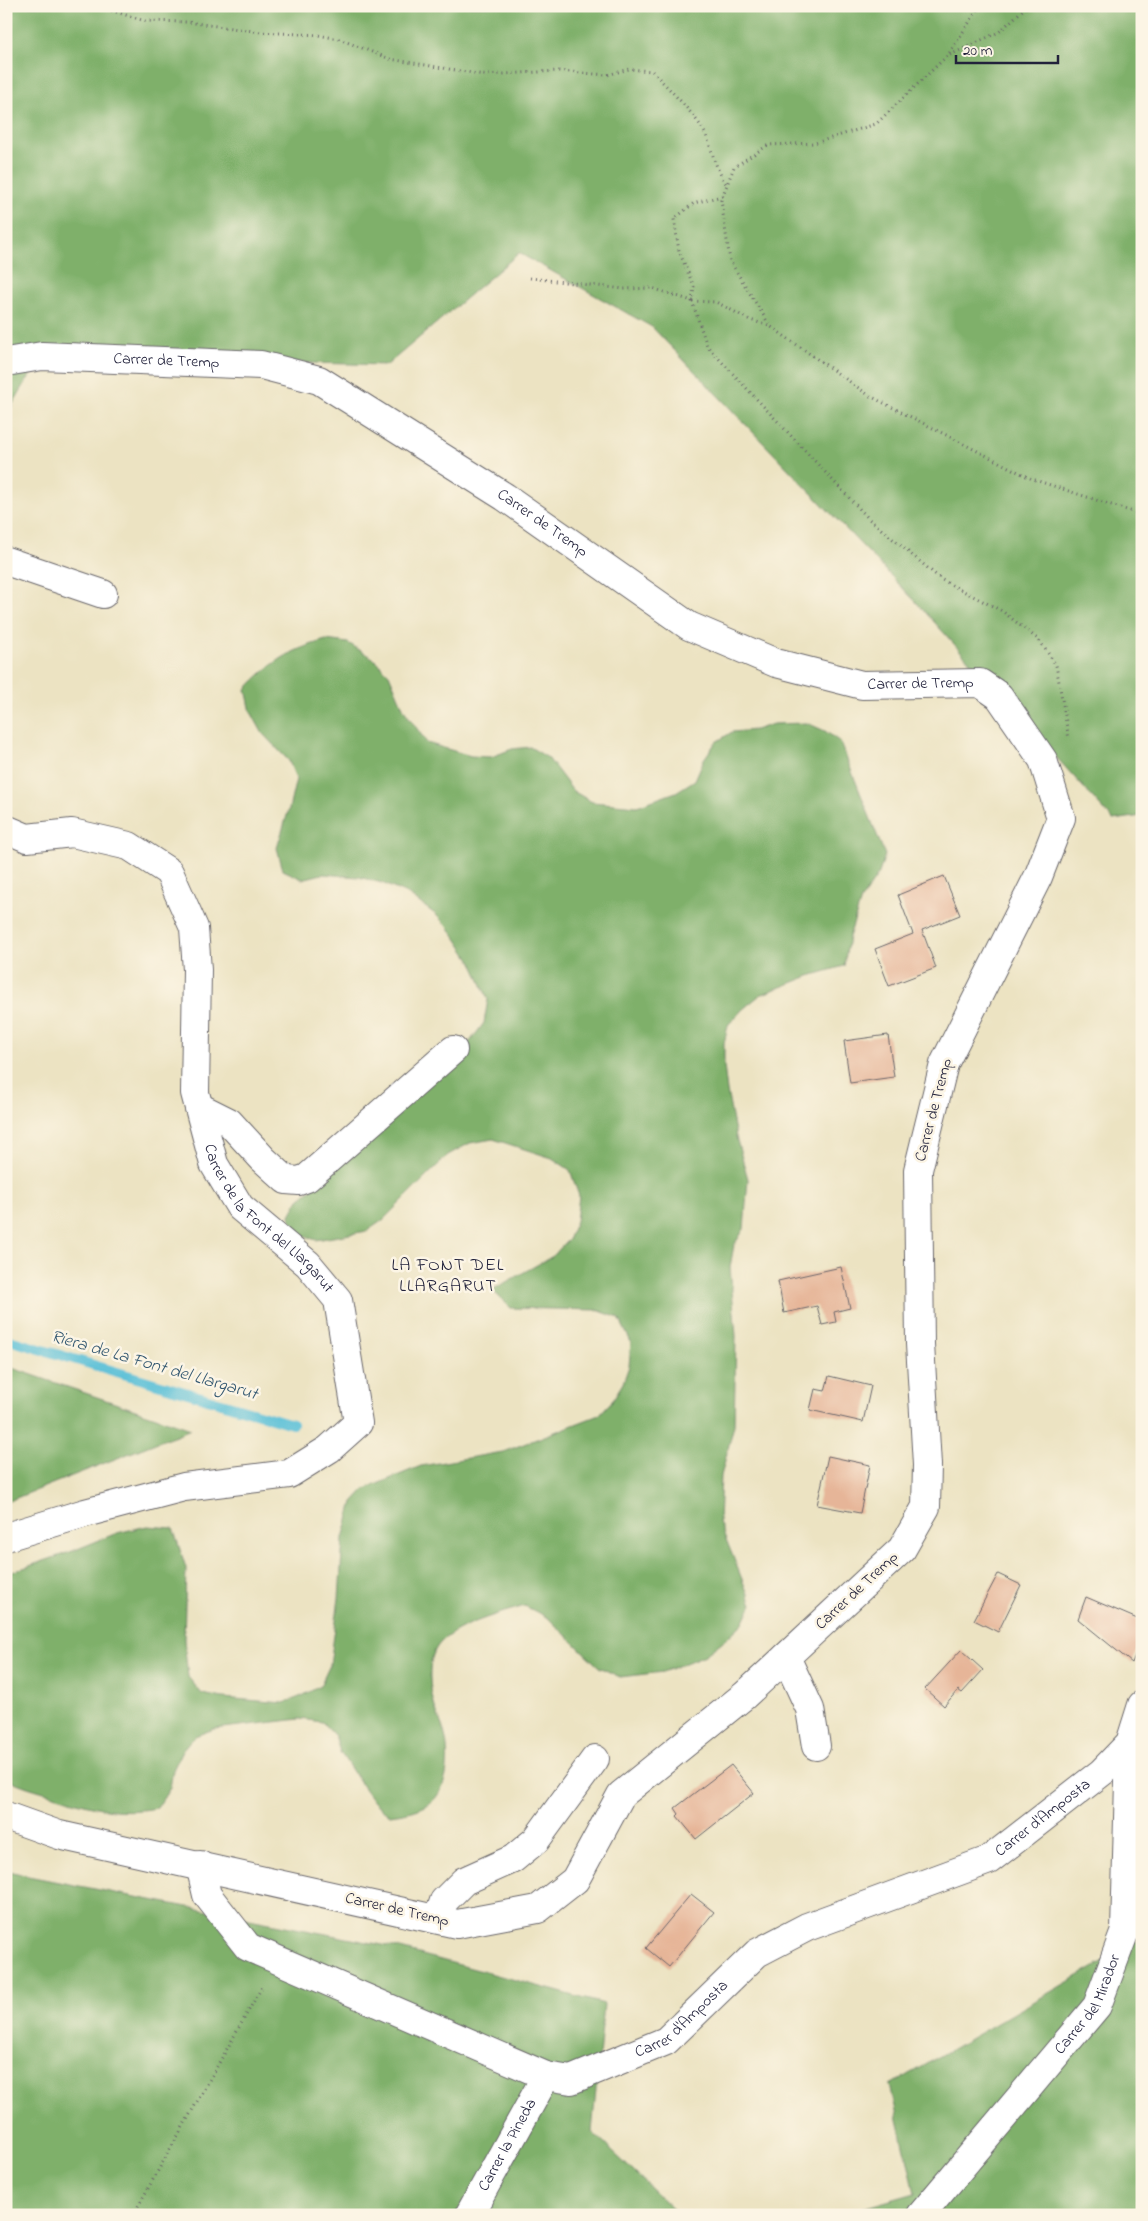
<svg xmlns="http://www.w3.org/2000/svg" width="1148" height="2221" viewBox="0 0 1148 2221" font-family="'Indie Flower',sans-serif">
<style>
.forest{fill:#7fb06b;stroke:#506953}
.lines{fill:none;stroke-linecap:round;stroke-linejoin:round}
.stream{stroke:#59bfd7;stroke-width:10}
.building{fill:#e6b598}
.minor-casing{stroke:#69666a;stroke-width:30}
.path{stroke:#69666a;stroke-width:3;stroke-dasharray:1 4;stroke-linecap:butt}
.minor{stroke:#fff;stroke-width:28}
.labels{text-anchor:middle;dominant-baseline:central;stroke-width:5;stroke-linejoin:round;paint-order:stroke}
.street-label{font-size:16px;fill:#22223b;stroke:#fcf5e5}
.neighbourhood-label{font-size:18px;letter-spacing:1px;fill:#22223b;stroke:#fcf5e5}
.water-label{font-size:18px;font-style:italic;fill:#355972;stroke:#fcf5e5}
</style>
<rect width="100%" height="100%" fill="#fcf5e5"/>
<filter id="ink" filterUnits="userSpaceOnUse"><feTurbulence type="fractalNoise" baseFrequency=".02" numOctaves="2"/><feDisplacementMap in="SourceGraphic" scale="10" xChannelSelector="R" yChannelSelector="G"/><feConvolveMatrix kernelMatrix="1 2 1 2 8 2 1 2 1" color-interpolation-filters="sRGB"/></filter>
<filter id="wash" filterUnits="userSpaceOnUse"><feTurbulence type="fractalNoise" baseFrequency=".0096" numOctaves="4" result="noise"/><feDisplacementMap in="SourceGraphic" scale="20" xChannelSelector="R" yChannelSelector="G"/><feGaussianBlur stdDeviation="1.12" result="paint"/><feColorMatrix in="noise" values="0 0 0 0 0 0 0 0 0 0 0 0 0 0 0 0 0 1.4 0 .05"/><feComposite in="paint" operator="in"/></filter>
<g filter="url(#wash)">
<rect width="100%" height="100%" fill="#ece3c2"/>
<path class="forest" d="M6,6H1142V816L1113,820L917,603L652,327L519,253L387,365L42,356L6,415Z
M326,640L348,643L373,658L389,674L404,710L427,743L471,756L491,757L512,749L530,747L548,758L573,791L592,802L637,806L676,792L695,780L704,759L716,742L732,732L755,730L773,724L807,723L825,731L840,742L885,855L879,873L861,900L849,937L844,966L809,976L760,995L743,1009L728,1025L724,1044V1066L727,1091L736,1137L748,1179L744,1229L734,1245L730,1267L736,1336L734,1425L721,1476L719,1522L752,1604L743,1623L727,1638L705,1655L663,1672L620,1677L599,1667L548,1618L525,1606C501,1613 459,1624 441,1642C426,1657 429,1685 434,1704C437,1716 444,1727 446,1740C448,1750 448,1764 446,1775C439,1807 419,1811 390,1815L375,1803L363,1787L340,1752L335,1736L322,1722L300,1719L214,1729L195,1736L182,1751L173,1770L170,1788L157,1808C114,1815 94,1807 54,1795C38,1790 21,1786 6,1778V1574L70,1552L117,1533L147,1526L173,1528L186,1568L184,1640L188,1677L202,1694L223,1698L284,1703L302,1696L320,1686L330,1665L339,1598L343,1538L353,1502L365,1489L421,1466L503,1452L599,1415L612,1401L623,1383L629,1366L631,1342L619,1318L597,1310L511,1308L492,1290L553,1256L568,1240L576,1221L579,1196L570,1170L552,1158L493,1139L470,1143L448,1155L383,1220L367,1231L316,1240L293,1232L290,1215L299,1199L376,1137L436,1073L469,1043L484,1023L488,999L472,962L449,928L435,914L409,895L382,883L359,877L322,874L302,879L283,870L277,848L289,809L296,779L289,761L263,734L251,712L246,689C271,662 290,650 326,640Z
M6,1366L191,1429L6,1502Z
M6,1870L28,1876L393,1947L604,2004L592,2132L679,2215H6Z
M1142,1939V2215H838L915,2193L890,2085Z"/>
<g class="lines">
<path class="stream" d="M6,1339L292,1424"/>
</g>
<g id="blocks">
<path class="building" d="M944,876L960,915L922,930L936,968L889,986L875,949L913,934L898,895Z
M888,1035L894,1077L850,1083L844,1041Z
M841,1267L850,1308L834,1312L836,1322L822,1325L817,1306L784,1313L778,1281Z
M829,1376L871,1386L863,1422L810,1410L815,1389L825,1391Z
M828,1456L870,1465L860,1513L817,1505Z
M998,1574L1021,1585L998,1632L974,1620Z
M1086,1597L1142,1621V1637L1132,1663L1078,1619Z
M961,1650L983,1670L962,1693L958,1690L944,1706L925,1689Z
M731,1765L754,1793L696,1839L677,1816L679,1814L675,1808Z
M691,1894L714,1912L669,1967L646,1948Z"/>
</g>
</g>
<g filter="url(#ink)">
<use href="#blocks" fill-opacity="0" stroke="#69666a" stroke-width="1"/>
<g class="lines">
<g class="minor-casing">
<g id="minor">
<path id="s1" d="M6,362L42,356L261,365L319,380L505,497L689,626L776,663L862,685L980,683L999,696L1043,760L1061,818L1038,877L944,1064L918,1170L920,1344L927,1465L926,1507L902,1549L745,1695L621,1795L575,1880L538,1909L457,1924L59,1835L6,1816"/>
<path d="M6,561L103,594"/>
<path id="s2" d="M6,829L27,838L72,833L129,846L169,872L194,928L197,970L195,1093L214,1164L240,1207L308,1264L338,1300L358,1423L329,1449L289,1474L184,1487L85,1513L6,1537"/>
<path d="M199,1107L229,1122L263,1159L286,1180L299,1181L307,1178L453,1050"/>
<path d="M786,1657L810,1709L816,1746"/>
<path id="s3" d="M200,1865L207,1895L248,1947L546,2076L571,2080L666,2041L757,1953L807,1927L989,1860L1102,1772L1130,1743L1142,1705"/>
<path d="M438,1919L444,1901L464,1881L513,1859L536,1840L595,1759"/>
<path id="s4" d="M469,2215L546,2076"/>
<path id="s5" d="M921,2215L1097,2006L1125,1931L1130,1743"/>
</g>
</g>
<path class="path" d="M97,6L145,21L187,22L261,32L318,35L339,39L390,59L484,75L558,71L607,75L629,69L652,71C666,86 698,117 706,135C713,152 715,169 727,185
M980,6L948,55L876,124L815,143L768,145L734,167L721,200L730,261L770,326L870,396L1032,479L1142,515
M950,55L999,32L1027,6
M722,196L694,203L674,219L679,251L694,287L692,301L707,346L869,519L942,580L1002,611L1039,640L1056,665L1069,739
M530,278L624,289L652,288L692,301L716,302L750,320L770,326
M133,2215L262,1987"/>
<use href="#minor" class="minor"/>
</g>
</g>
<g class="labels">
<g class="street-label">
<text stroke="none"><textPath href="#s1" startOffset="161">Carrer de Tremp</textPath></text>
<text stroke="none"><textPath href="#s1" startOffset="581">Carrer de Tremp</textPath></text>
<text stroke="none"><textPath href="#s1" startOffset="1002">Carrer de Tremp</textPath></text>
<text transform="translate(934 1110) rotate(-75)">Carrer de Tremp</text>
<text stroke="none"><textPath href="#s2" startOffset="551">Carrer de la Font del Llargarut</textPath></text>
<text transform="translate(857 1591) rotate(-43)">Carrer de Tremp</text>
<text stroke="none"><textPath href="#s3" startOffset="995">Carrer d'Amposta</textPath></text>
<text transform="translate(397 1910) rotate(13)">Carrer de Tremp</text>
<text stroke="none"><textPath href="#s5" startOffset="270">Carrer del Mirador</textPath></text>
<text stroke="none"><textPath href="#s3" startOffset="575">Carrer d'Amposta</textPath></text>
<text stroke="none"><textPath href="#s4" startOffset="80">Carrer la Pineda</textPath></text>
</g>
<g class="neighbourhood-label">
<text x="448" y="1266">LA FONT DEL<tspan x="448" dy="21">LLARGARUT</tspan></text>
</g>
<g class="water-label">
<text transform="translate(154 1366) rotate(16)">Riera de La Font del Llargarut</text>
</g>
</g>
<rect width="1148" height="2221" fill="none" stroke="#fcf5e5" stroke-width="25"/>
<path d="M956 55v8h102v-8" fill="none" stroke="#22223b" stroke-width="2.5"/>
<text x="963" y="55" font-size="15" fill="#22223b" stroke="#fcf5e5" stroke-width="4" paint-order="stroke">20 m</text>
</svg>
